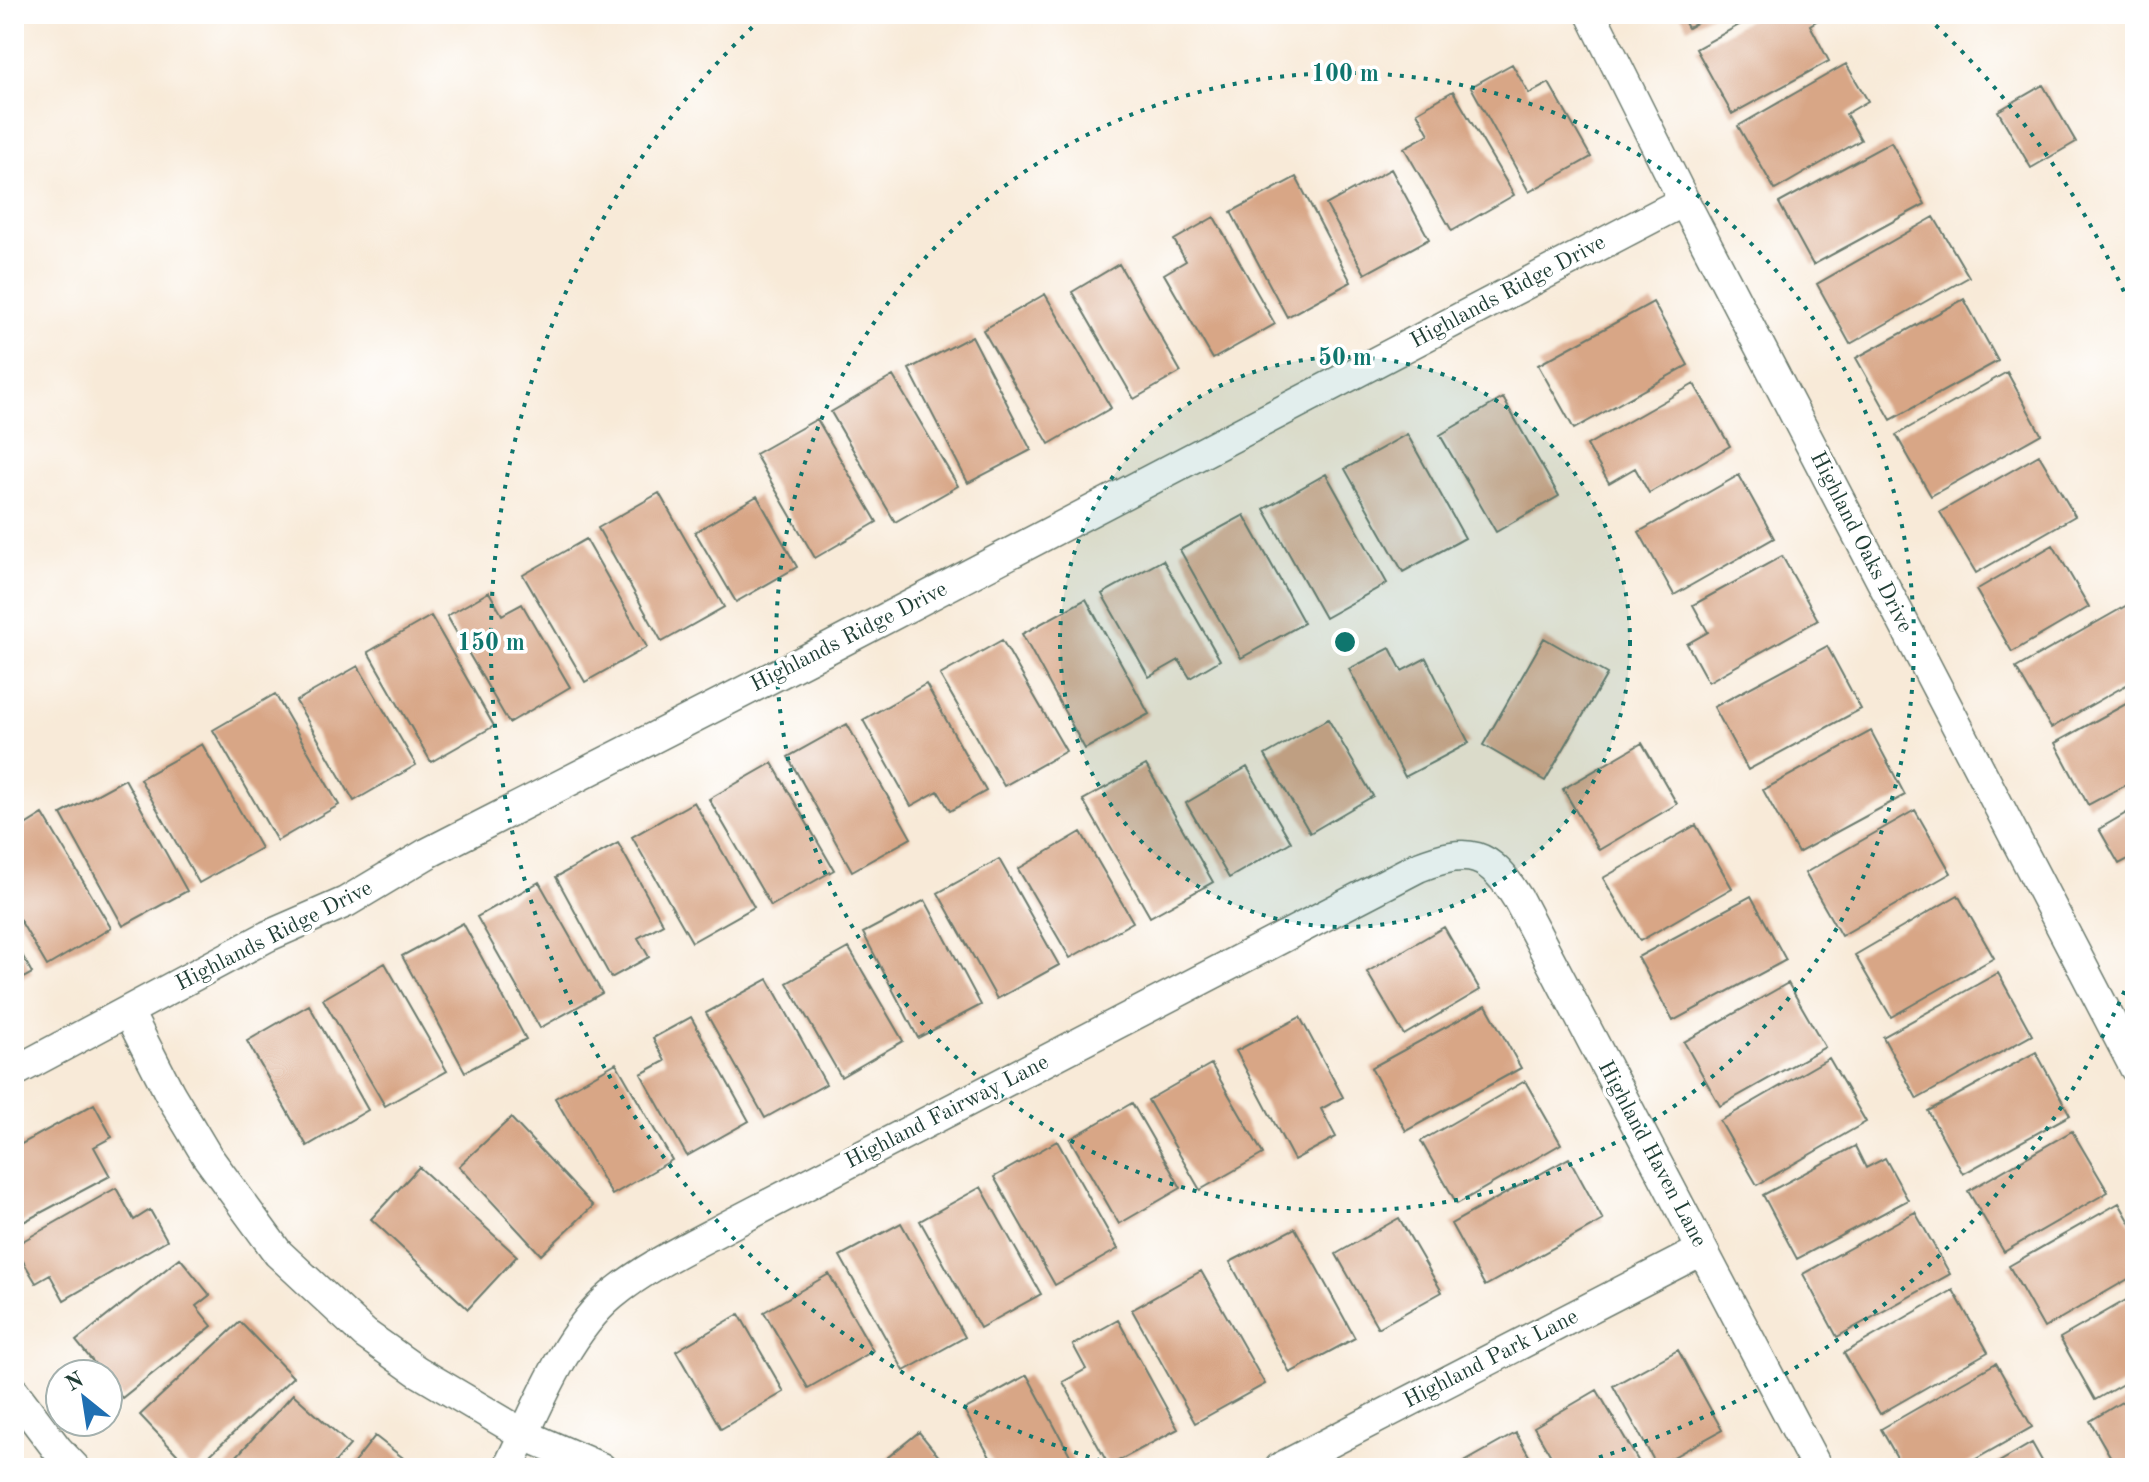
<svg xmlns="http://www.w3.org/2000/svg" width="2149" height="1482" viewBox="0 0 2149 1482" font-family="'Old Standard TT',serif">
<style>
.building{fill:#d8a686}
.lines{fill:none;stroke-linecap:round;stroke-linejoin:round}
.street-casing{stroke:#6b7a6d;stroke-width:33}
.street{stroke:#fff;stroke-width:30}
.ring{fill:none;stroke:#0f766e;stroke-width:4;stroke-dasharray:4 8}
.labels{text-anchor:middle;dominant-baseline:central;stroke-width:7;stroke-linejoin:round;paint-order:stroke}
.street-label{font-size:22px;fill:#1f3d34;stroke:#fff}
.centre{fill:#0f766e;stroke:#fff;stroke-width:4}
.ring-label{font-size:24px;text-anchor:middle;font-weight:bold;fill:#0f766e;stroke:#fff;stroke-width:7;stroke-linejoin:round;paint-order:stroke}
</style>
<rect width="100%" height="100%" fill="#fff"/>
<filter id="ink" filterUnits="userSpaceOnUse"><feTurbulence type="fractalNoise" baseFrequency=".0125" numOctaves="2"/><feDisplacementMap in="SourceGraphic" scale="16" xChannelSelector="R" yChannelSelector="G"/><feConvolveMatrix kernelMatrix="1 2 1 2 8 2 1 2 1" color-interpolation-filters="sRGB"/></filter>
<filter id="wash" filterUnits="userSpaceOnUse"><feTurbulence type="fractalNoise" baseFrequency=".006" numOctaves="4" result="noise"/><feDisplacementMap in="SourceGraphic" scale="32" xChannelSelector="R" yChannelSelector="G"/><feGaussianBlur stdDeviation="1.8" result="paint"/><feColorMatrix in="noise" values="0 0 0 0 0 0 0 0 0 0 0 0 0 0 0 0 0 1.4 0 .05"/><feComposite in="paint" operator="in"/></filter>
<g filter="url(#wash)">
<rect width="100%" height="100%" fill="#f8ead8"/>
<g id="blocks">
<path class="building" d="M1680,14H1713L1688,28Z
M1759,14H1815L1818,20L1810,25L1829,61L1732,114L1696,49Z
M1512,64L1529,94L1549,83L1591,157L1529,192L1471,87Z
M1846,64L1868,101L1846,114L1861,140L1775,190L1738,126Z
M2043,85L2076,142L2031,168L1998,111Z
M1453,91L1514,195L1452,231L1404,148L1429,134L1417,112Z
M1891,142L1925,204L1813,265L1779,203Z
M1391,169L1429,239L1365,274L1326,205Z
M1296,177L1351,282L1287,317L1231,212Z
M1214,217L1275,324L1213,359L1164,274L1186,261L1174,240Z
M1934,217L1969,277L1850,344L1817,284Z
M1119,264L1181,372L1134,399L1072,292Z
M1045,294L1111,408L1049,444L983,330Z
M1964,299L1998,361L1891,420L1856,358Z
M1653,302L1688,365L1574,429L1538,365Z
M972,336L1031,450L968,483L909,369Z
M2007,372L2041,434L1931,496L1896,435Z
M893,376L958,486L895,522L831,412Z
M1694,384L1730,446L1649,493L1635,468L1609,483L1587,445Z
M1503,398L1559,496L1496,532L1440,435Z
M817,419L877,522L815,558L755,454Z
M1407,434L1465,538L1403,572L1345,469Z
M2039,455L2075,516L1976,573L1940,512Z
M1326,474L1387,583L1325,618L1264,509Z
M1739,475L1774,538L1674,595L1639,532Z
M659,493L724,607L662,642L598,528Z
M757,496L797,567L736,602L695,532Z
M1244,515L1304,623L1241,658L1180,550Z
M586,539L647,647L585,682L523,575Z
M2053,545L2089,607L2012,652L1976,590Z
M1782,556L1818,620L1708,682L1687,644L1708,632L1693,605Z
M1163,560L1220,660L1190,678L1179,660L1149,677L1102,594Z
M489,592L502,615L522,604L570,687L509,723L447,616Z
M1086,599L1149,714L1085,749L1022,634Z
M2129,604L2135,615V680L2051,728L2016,668Z
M431,616L494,726L431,762L368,652Z
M1544,638L1607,674L1545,781L1483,745Z
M1002,640L1066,751L1004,786L940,675Z
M1827,646L1861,709L1748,770L1714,707Z
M1390,648L1402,671L1426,658L1469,743L1405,777L1349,669Z
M358,666L416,765L354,801L296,701Z
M926,684L986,791L950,811L938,791L911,806L863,720Z
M275,694L339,805L277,841L213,730Z
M2135,699V780L2088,805L2055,743Z
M1328,719L1373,796L1310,833L1265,755Z
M847,724L911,838L852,871L788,757Z
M1871,731L1905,795L1798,853L1763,790Z
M1642,743L1677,804L1599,850L1563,789Z
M202,744L261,848L199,883L140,779Z
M772,763L834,870L771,906L709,799Z
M1146,765L1213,882L1150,917L1083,800Z
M1247,767L1291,842L1229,878L1186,803Z
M125,779L187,891L123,926L61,814Z
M694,802L754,907L692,942L632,837Z
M2135,808V866L2130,858L2119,864L2099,829Z
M1915,810L1951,873L1841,936L1805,873Z
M43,814L111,928L47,966L14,910V832Z
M1696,825L1732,888L1640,941L1603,878Z
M1081,832L1133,922L1070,958L1018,869Z
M618,843L663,924L638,938L649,957L611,978L556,877Z
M999,859L1059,965L997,999L938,893Z
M539,882L602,993L540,1028L477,917Z
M1958,895L1994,958L1891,1017L1855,955Z
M1751,896L1786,960L1673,1021L1638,957Z
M925,900L981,1005L918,1038L863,933Z
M463,923L526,1039L465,1072L402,956Z
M1444,927L1480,990L1404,1035L1367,972Z
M14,940L32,973L14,983Z
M849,948L903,1041L841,1077L787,983Z
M385,963L447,1071L385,1106L323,999Z
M1998,973L2032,1035L1917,1099L1883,1037Z
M768,979L826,1084L765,1118L706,1013Z
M1788,983L1825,1047L1720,1106L1684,1042Z
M309,1005L368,1110L307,1146L247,1041Z
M1486,1005L1521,1068L1406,1131L1371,1068Z
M691,1017L749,1121L687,1156L641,1074L665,1061L653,1038Z
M1300,1017L1343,1097L1321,1109L1336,1137L1294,1160L1236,1051Z
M2036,1052L2070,1115L1963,1174L1928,1111Z
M1829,1058L1866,1122L1757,1185L1720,1121Z
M616,1063L672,1160L612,1195L555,1098Z
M1211,1064L1263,1154L1200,1190L1148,1100Z
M1525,1081L1561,1144L1457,1204L1421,1141Z
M1132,1103L1181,1188L1119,1224L1070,1139Z
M94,1104L112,1137L94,1147L110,1176L14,1227V1148Z
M511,1118L593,1206L541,1255L459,1166Z
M2072,1131L2108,1192L2004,1252L1968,1191Z
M1057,1141L1118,1249L1055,1285L994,1177Z
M1855,1146L1866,1168L1885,1158L1908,1200L1797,1259L1763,1195Z
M1569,1158L1603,1220L1485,1286L1451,1224Z
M419,1167L517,1256L468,1309L371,1219Z
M981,1187L1041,1294L980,1328L920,1221Z
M116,1188L134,1220L150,1210L167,1240L64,1300L50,1275L36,1283L14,1246Z
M2119,1203L2135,1231V1275L2044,1328L2009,1266Z
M1915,1212L1950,1274L1837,1337L1803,1274Z
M1399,1218L1442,1292L1378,1328L1336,1254Z
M901,1223L965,1337L904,1371L840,1256Z
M1295,1228L1355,1338L1290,1373L1230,1262Z
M180,1258L210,1295L196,1306L212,1326L122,1398L108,1380V1374H103L76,1341Z
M1201,1271L1265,1384L1195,1423L1132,1310Z
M829,1274L873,1351L808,1388L764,1312Z
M1953,1290L1988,1352L1880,1414L1844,1353Z
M2135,1295V1377L2095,1400L2060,1338Z
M739,1314L784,1392L721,1429L676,1351Z
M1118,1320L1178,1429L1109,1466L1063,1382L1086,1369L1073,1345Z
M240,1322L293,1377L196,1468H190L140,1415Z
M1678,1350L1722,1430L1657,1466L1613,1386Z
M1996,1363L2032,1427L1960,1468H1903L1881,1429Z
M1027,1375L1077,1468H996L964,1410Z
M1597,1390L1640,1464L1633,1468H1558L1534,1427Z
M293,1394L350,1445L330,1468H226Z
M2135,1394V1468H2117L2090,1421Z
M919,1432L948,1468H887L882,1462Z
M1516,1433L1536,1468H1461L1459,1465Z
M375,1436L416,1468H350Z
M2032,1443L2046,1468H1989Z"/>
</g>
</g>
<g filter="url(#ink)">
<use href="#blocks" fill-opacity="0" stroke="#6b7a6d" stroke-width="2"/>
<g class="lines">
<g class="street-casing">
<path id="street" d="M1591,14L1684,201L2135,1068
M128,1012L170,1094L207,1156L278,1253L365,1334L417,1371L525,1435L601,1468
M14,1072L268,936L346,902L428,853L829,648L1684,201
M14,1392L57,1449L75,1468
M508,1468C535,1413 564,1335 612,1295C647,1266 692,1245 733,1223L1418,867C1469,847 1489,852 1518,899L1817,1468
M1280,1468L1702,1250"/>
</g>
<use href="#street" class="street"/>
</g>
</g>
<circle cx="1345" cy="642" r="285" fill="#0f766e" fill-opacity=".12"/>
<g class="ring">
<circle cx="1345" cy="642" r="285"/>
<circle cx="1345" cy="642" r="569"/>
<path d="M2134 969A854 854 0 0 1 1566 1467M1124 1467A854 854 0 0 1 763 17M1927 17A854 854 0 0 1 2134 315"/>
</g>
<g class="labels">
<g class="street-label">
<text transform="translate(1508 292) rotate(-28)">Highlands Ridge Drive</text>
<text transform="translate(1861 542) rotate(63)">Highland Oaks Drive</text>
<text transform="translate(849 637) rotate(-27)">Highlands Ridge Drive</text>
<text transform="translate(274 936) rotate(-27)">Highlands Ridge Drive</text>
<text transform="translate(947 1112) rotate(-27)">Highland Fairway Lane</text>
<text transform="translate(1652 1154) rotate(62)">Highland Haven Lane</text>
<text transform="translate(1491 1359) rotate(-27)">Highland Park Lane</text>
</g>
</g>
<circle cx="1345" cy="642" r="12" class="centre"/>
<g class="ring-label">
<text x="1345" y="81">100 m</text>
<text x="1345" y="365">50 m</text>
<text x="491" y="650">150 m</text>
</g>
<rect width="2149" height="1482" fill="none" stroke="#fff" stroke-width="48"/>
<g transform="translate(84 1398) rotate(330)"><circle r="38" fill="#ffffff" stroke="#a5b1ae" stroke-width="2"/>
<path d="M0-6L14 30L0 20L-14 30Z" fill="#1f6fb2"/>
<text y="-12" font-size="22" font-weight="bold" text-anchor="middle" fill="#1f3d34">N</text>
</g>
</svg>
